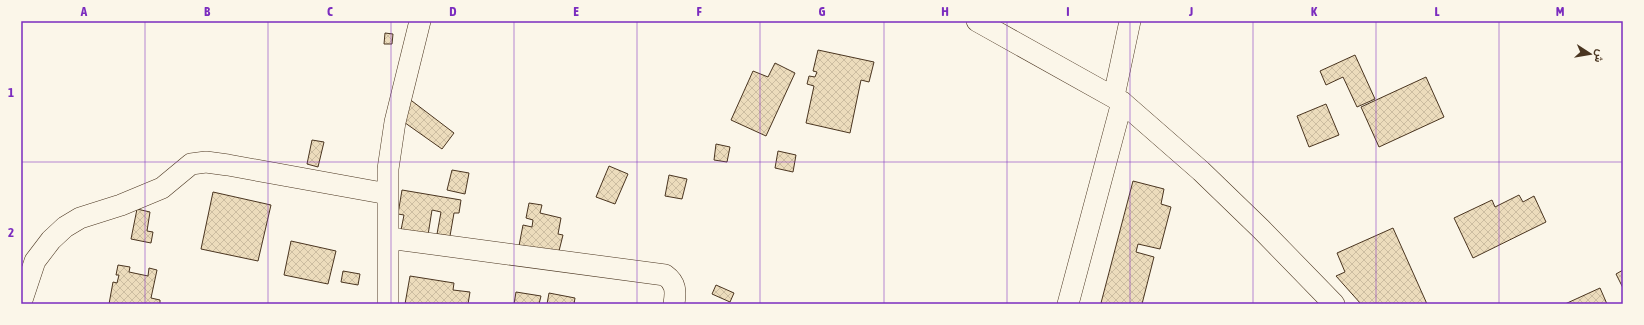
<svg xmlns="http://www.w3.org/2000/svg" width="1644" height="325" viewBox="0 0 1644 325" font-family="'Asap Condensed',Vazirmatn,sans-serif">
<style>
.building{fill:url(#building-cross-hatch);stroke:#4a3520}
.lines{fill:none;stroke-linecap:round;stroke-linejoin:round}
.minor-casing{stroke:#4a3520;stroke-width:22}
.minor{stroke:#fbf6e9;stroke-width:21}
.grid{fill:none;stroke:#7b2cbf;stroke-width:1;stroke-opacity:0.55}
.neatline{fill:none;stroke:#7b2cbf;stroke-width:1.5}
.grid-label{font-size:13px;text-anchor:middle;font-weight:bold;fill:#7b2cbf}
</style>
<defs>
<pattern id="building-cross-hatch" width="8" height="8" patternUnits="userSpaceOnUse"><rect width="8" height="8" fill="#ecdcbc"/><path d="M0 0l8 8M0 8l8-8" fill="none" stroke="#ccbda1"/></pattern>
</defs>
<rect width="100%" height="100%" fill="#fbf6e9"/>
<path class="building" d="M385,33L393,34L392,44H384Z
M818,50L874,62L869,82L861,80L850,133L806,123L814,86L807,84L809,76L815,77L817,72L813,71Z
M1355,55L1375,99L1357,107L1343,77L1326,85L1320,71Z
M775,63L795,73L766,136L731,120L753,71L768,77Z
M1426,77L1444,117L1379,147L1361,107Z
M408,98L454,133L442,149L401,120Z
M1326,104L1339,135L1309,147L1297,116Z
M312,140L324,142L318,167L307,164Z
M716,144L730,147L727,162L714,160Z
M778,151L796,155L793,172L775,168Z
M609,166L628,174L615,204L596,197Z
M452,170L469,173L465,194L447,190Z
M669,175L687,179L682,199L665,196Z
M1133,181L1164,189L1161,204L1171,207L1160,249L1138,244L1136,252L1154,257L1142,304H1104L1101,303Z
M402,190L461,200L459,213H454L450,236L437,234L441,212L432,210L428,235L401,230L404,215L398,214Z
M213,192L271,205L258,261L201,249Z
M1519,195L1523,202L1534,196L1546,222L1473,258L1454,218L1492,200L1495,207Z
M529,203L542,205L540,213L561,218L558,234L563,235L559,251H518L523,225L532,227L533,220L526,218Z
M137,209L150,212L147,231L153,232L151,243L131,239Z
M1393,228L1427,304H1361L1336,276L1345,272L1337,253Z
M291,241L336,251L328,284L284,275Z
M118,265L130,267L129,272L148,276L149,268L157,270L151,298L160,300V304H109L113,282L117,283L119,275H116Z
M1623,270V288L1616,274Z
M343,271L360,274L358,285L341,282Z
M410,276L454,283L453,290L470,292L468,304H405Z
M716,285L734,293L730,302L712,294Z
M1600,288L1607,304H1565Z
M516,292L541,296L539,304H514Z
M549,293L575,298L574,304H547Z"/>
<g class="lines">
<g class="minor-casing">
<path id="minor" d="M977,21L1122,102L1201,171L1261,229L1334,304
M1114,96L1130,21
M388,238L665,275C676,283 676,291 674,304
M21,303L35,261L51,240L65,227L80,218L121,205L162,188L191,164L206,162L228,165L388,194
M388,304V169L395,122L420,21
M1068,304L1122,102"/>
</g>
<use href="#minor" class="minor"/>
</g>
<path class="grid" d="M145,21V304M268,21V304M391,21V304M514,21V304M637,21V304M760,21V304M884,21V304M1007,21V304M1130,21V304M1253,21V304M1376,21V304M1499,21V304M21,162H1623"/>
<rect width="1644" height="325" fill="none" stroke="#fbf6e9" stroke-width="44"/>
<g transform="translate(1590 54) rotate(102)" stroke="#fbf6e9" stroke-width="3" paint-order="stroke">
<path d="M0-3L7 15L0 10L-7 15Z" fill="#4a3520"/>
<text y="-6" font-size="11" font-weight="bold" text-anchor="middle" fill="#4a3520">ش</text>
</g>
<rect x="22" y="22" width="1600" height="281" class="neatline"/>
<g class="grid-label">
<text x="84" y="16">A</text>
<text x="207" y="16">B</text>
<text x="330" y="16">C</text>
<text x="453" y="16">D</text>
<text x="576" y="16">E</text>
<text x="699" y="16">F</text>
<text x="822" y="16">G</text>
<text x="945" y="16">H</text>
<text x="1068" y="16">I</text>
<text x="1191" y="16">J</text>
<text x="1314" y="16">K</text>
<text x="1437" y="16">L</text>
<text x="1560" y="16">M</text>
<text x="11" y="97">1</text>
<text x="11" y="237">2</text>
</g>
</svg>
